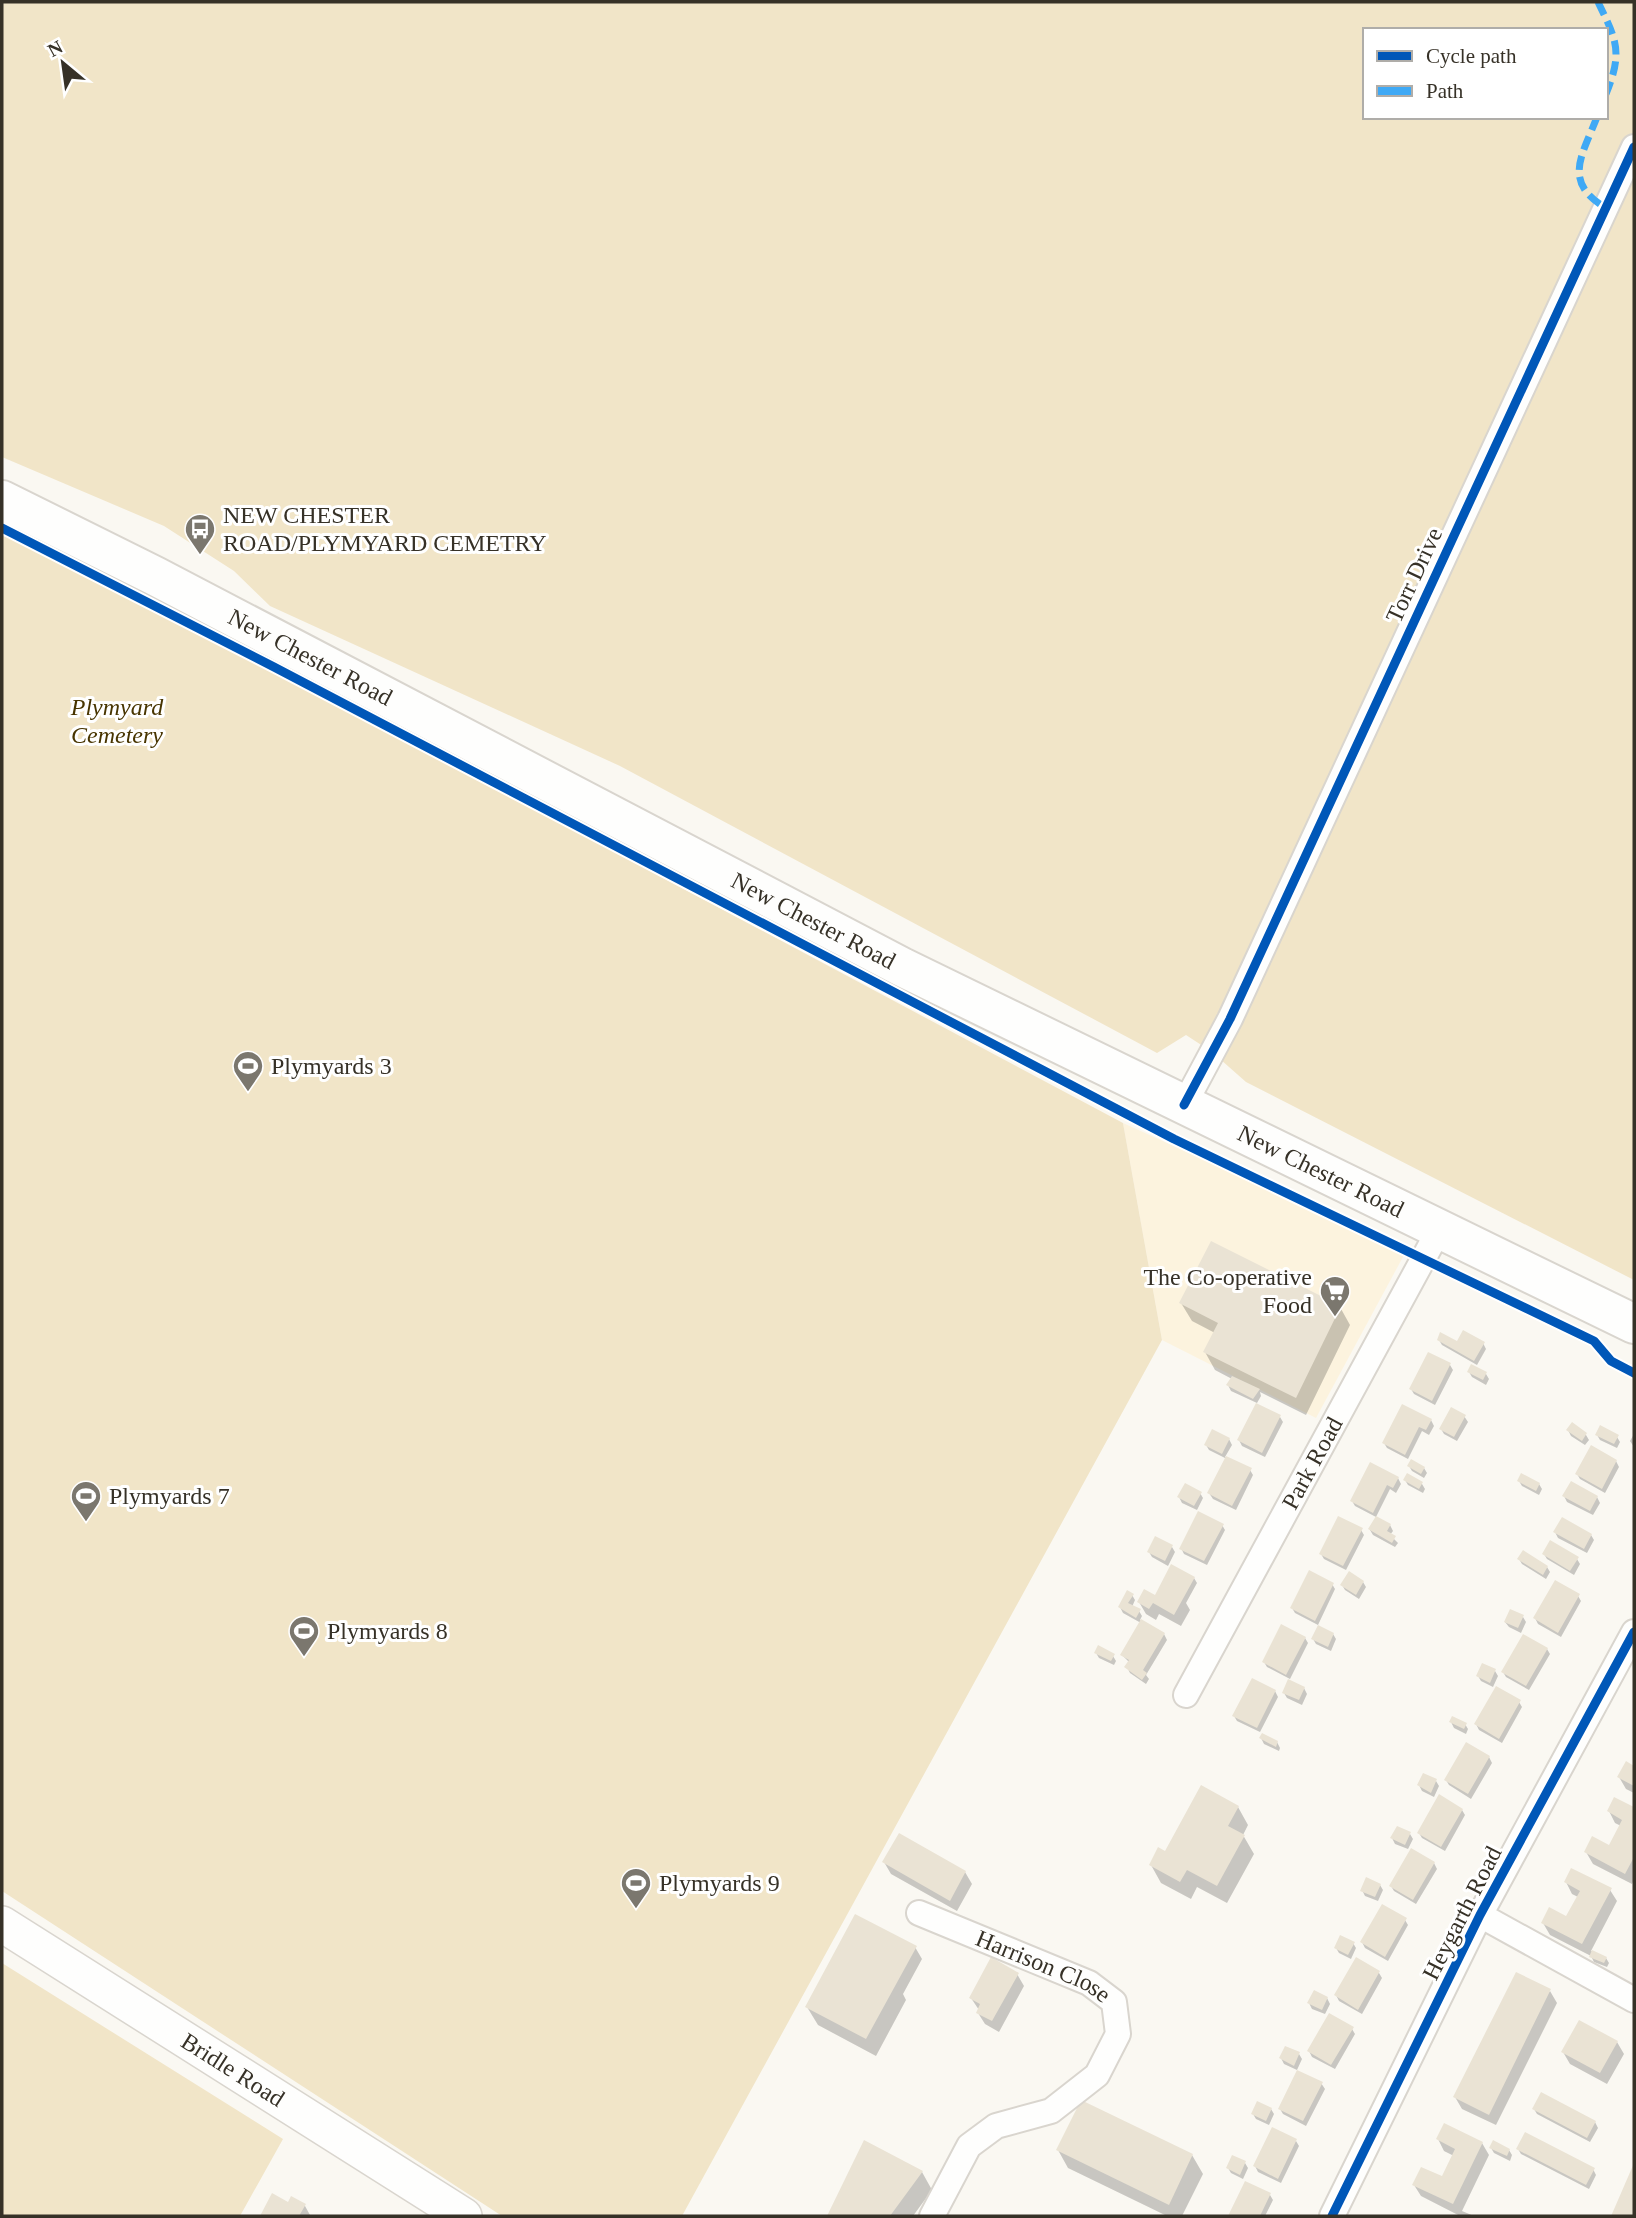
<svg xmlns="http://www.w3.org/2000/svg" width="1636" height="2218" viewBox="0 0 1636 2218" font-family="Georgia,serif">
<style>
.built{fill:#fcf3de}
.green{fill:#f1e5c8;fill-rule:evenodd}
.shadow{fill:#0003}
.building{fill:#eae3d4}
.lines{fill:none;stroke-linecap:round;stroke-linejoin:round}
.street-casing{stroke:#d9d5ce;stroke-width:28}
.secondary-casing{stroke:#d9d5ce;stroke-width:38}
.highway-casing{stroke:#d9d5ce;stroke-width:42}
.street{stroke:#fefefd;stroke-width:24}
.secondary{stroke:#fefefd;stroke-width:35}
.highway{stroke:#fefefd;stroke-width:38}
.quiet{stroke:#3fa9f5;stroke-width:7;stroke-dasharray:14 7;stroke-linecap:butt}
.cycleway-casing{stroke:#fff;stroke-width:13}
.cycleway{stroke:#0057b8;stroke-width:9}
.labels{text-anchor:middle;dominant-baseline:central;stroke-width:6;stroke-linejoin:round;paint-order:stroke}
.poi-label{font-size:24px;fill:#363127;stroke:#fff;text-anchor:start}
.street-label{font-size:24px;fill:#363127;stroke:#fff}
.park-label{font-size:24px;font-style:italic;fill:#483500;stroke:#fff}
</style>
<rect width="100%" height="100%" fill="#faf8f2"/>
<path class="built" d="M1123,1123L1209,1162L1404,1255L1316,1418L1162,1340Z"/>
<path class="green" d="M2,2H1634V1280L1246,1082L1212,1052L1186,1035L1157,1053L620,766L270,606L234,571L164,526L2,457ZM1365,30H1606V117H1365Z
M2,532L273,670L1123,1123L1162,1340L682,2216H502L2,1891Z
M2,1963L283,2139L240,2216H2Z"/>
<path class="shadow" d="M1181,1303L1340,1307L1350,1325L1306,1415L1260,1392L1261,1396L1257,1403L1231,1391L1228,1385L1232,1379L1215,1370L1205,1352L1215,1333L1192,1321Z
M1439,1340L1457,1343H1483L1486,1349L1477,1365L1442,1345Z
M1429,1354L1450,1365L1453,1370L1435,1405L1414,1394L1411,1389Z
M1469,1372L1486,1374L1489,1379L1486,1385L1472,1377Z
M1464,1416L1468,1422L1457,1441L1444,1434L1441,1429Z
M1280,1417L1283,1422L1265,1457L1242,1446L1239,1440Z
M1431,1420L1434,1426L1429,1435L1422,1431L1408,1459L1387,1448L1384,1443Z
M1568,1430L1586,1435L1589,1440L1585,1445L1571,1436Z
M1634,1434V1447L1630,1441Z
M1597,1435L1617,1437L1620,1442L1617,1448L1600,1440Z
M1229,1439L1232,1445L1225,1457L1250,1470L1253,1475L1236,1510L1213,1499L1209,1493L1227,1459L1209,1450L1206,1445Z
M1616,1461L1619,1467L1605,1493L1580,1479L1577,1474Z
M1409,1466L1424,1468L1427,1473L1424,1478L1412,1471Z
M1398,1478L1401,1484L1396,1493L1390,1489L1376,1517L1355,1506L1352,1501Z
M1405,1480L1422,1484L1425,1489L1423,1493L1408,1485Z
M1519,1481L1539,1484L1542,1489L1539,1495L1522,1486Z
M1200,1493L1203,1498L1197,1510L1182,1503L1179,1497Z
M1564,1496L1597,1497L1600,1503L1593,1515L1567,1502Z
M1222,1525L1225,1530L1207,1565L1184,1554L1181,1548Z
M1390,1525L1393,1531L1390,1535L1398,1543L1395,1547L1373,1535L1370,1530Z
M1361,1530L1364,1535L1346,1570L1324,1559L1321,1554Z
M1555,1532L1591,1535L1594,1540L1587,1553L1558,1538Z
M1172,1547L1175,1552L1168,1566L1152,1557L1149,1552Z
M1544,1554L1577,1559L1580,1564L1574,1575L1547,1559Z
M1519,1559L1547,1567L1550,1572L1546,1579L1522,1564Z
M1194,1578L1197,1583L1186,1603L1190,1610L1181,1626L1159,1614L1156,1620L1146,1614L1139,1602L1155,1598Z
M1363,1582L1366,1587L1359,1599L1345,1590L1342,1585Z
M1332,1584L1335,1589L1318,1625L1295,1613L1292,1608Z
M1132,1595L1135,1600L1132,1607L1139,1611L1142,1616L1140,1620L1164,1634L1167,1640L1146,1675L1149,1679L1146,1684L1130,1673L1127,1667L1130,1663L1122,1655L1141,1623L1123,1613L1120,1607Z
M1578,1596L1581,1601L1561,1637L1538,1624L1535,1618Z
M1511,1611L1523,1617L1526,1622L1521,1633L1509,1627L1505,1622Z
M1333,1634L1336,1639L1331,1651L1316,1644L1313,1639Z
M1305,1638L1308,1643L1290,1679L1267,1667L1264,1662Z
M1547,1649L1550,1654L1529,1690L1506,1677L1503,1672Z
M1096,1653L1113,1656L1116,1661L1114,1665L1099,1658Z
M1495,1671L1498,1676L1493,1687L1481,1681L1478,1676Z
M1304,1688L1307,1694L1302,1705L1287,1698L1284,1693Z
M1275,1691L1278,1697L1260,1732L1237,1721L1234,1716Z
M1519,1702L1522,1707L1502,1743L1479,1730L1476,1724Z
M1451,1722L1465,1724L1468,1729L1466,1734L1454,1728Z
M1261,1738L1277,1742L1280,1748L1279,1751L1264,1744Z
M1489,1757L1492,1763L1471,1799L1449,1785L1446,1780Z
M1626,1764L1634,1768V1793L1626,1789L1619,1777Z
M1436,1781L1439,1786L1434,1797L1422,1791L1419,1785Z
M1615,1799L1634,1809V1880L1632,1884L1593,1864L1586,1852L1610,1848L1621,1826L1615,1823L1609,1811Z
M1238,1807L1248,1825L1243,1835L1254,1854L1227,1903L1197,1887L1191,1899L1161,1883L1151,1865Z
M1462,1810L1465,1815L1445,1851L1422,1838L1419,1833Z
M1410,1834L1413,1839L1408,1849L1395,1844L1392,1838Z
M884,1862L965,1872L972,1884L957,1911L891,1874Z
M1434,1863L1437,1869L1416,1904L1394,1891L1391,1886Z
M1566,1882L1610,1890L1617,1901L1591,1951L1606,1958L1609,1963L1607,1967L1594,1962L1591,1956L1550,1935L1543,1923L1567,1918L1578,1897L1572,1894Z
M1380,1885L1383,1890L1378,1901L1365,1896L1362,1890Z
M1405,1920L1408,1925L1388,1961L1365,1948L1362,1942Z
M1353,1943L1356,1948L1351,1959L1339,1953L1336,1948Z
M915,1947L922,1959L903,1994L906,2000L876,2056L818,2025L807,2007Z
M1357,1960L1379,1973L1382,1978L1362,2014L1339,2001L1336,1995Z
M1017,1974L1024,1986L999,2032L985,2024L978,2013L979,2010L971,1998Z
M1550,1991L1557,2003L1496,2125L1462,2109L1455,2097Z
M1327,1998L1330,2004L1325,2014L1312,2009L1309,2003Z
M1352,2029L1355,2034L1335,2069L1312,2057L1309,2051Z
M1617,2042L1624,2054L1607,2084L1570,2064L1563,2052Z
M1299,2054L1302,2059L1297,2070L1284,2064L1281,2058Z
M1321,2083L1325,2089L1306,2126L1283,2114L1280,2109Z
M1271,2109L1274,2114L1269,2125L1256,2119L1253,2114Z
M1534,2109L1595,2122L1598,2128L1590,2142L1537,2114Z
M1438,2139L1482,2143L1489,2155L1462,2211L1474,2216H1460L1421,2196L1414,2185L1443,2179L1454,2156L1444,2151Z
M1296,2141L1299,2146L1281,2183L1258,2172L1255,2166Z
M865,2143L922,2172L932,2190L913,2216H828Z
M1491,2148L1509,2150L1512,2155L1510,2161L1494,2153Z
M1518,2149L1593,2169L1596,2175L1589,2189L1521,2154Z
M1058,2150L1192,2155L1203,2174L1182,2216H1167L1068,2168Z
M1245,2163L1248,2168L1243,2179L1231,2173L1228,2168Z
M1246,2183L1270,2195L1273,2200L1265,2216H1230Z
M289,2204L305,2206L310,2215L313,2216H262Z"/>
<path class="building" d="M1211,1241L1341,1306L1296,1398L1203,1352L1218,1323L1179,1303Z
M1463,1330L1485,1342L1474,1361L1437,1340L1440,1332L1457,1341Z
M1428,1352L1451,1363L1432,1401L1409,1389Z
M1471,1364L1487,1372L1483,1380L1467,1372Z
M1232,1376L1260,1389L1253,1399L1226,1385Z
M1256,1403L1281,1415L1262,1453L1237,1440Z
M1402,1404L1432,1419L1426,1430L1419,1427L1405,1455L1382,1443Z
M1451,1407L1466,1415L1454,1437L1439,1429Z
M1572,1422L1587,1433L1582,1441L1566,1430Z
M1600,1425L1619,1435L1614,1444L1595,1435Z
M1212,1429L1230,1438L1222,1454L1204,1445Z
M1591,1445L1617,1460L1602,1489L1575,1474Z
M1226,1456L1252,1468L1232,1506L1207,1493Z
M1411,1459L1425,1467L1421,1474L1407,1466Z
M1370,1462L1399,1477L1393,1488L1387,1485L1373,1513L1350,1501Z
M1407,1473L1423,1482L1419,1489L1403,1480Z
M1521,1473L1540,1483L1536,1491L1517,1481Z
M1571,1481L1598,1496L1590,1511L1562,1496Z
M1185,1483L1202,1492L1194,1506L1177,1497Z
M1198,1511L1224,1524L1204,1561L1179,1549Z
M1338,1516L1363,1528L1343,1566L1319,1554Z
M1376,1516L1391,1524L1387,1531L1396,1536L1392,1543L1368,1529Z
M1562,1517L1592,1534L1584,1549L1553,1532Z
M1155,1536L1173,1545L1165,1561L1147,1552Z
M1550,1540L1579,1557L1570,1571L1542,1554Z
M1523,1550L1548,1566L1543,1575L1517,1559Z
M1171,1564L1195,1577L1174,1615L1153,1603L1149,1609L1137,1602L1144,1589L1155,1595Z
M1309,1570L1334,1583L1315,1621L1290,1608Z
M1349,1571L1364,1581L1356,1595L1340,1585Z
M1555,1580L1580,1594L1558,1633L1533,1618Z
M1127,1590L1134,1594L1128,1603L1141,1609L1136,1618L1118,1607Z
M1510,1609L1524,1615L1518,1628L1504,1622Z
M1141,1619L1165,1633L1143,1670L1147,1673L1142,1680L1124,1667L1129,1660L1120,1655Z
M1281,1624L1306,1637L1286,1675L1262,1662Z
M1318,1625L1334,1633L1328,1647L1311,1639Z
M1523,1634L1548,1648L1526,1686L1501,1672Z
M1098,1645L1115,1654L1111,1661L1094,1653Z
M1482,1663L1496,1669L1490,1683L1476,1676Z
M1252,1678L1276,1690L1257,1728L1232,1716Z
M1288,1679L1305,1687L1299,1700L1282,1693Z
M1496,1686L1521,1700L1499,1739L1474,1724Z
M1452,1716L1467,1723L1464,1729L1449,1722Z
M1262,1733L1278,1741L1276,1747L1259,1738Z
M1466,1742L1490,1756L1468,1794L1444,1780Z
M1626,1761L1634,1766V1786L1617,1777Z
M1423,1773L1437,1779L1431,1793L1417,1785Z
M1201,1785L1239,1806L1228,1826L1245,1835L1217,1886L1187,1870L1180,1882L1149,1865L1158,1847L1165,1851Z
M1439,1794L1463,1809L1441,1847L1417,1833Z
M1614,1797L1634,1807V1857L1625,1874L1584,1852L1592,1836L1609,1845L1622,1820L1607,1811Z
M1397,1826L1411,1832L1405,1845L1390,1838Z
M899,1833L966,1871L950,1901L882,1862Z
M1411,1848L1435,1862L1413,1900L1389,1886Z
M1571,1868L1612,1888L1582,1944L1541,1923L1549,1907L1566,1916L1580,1891L1564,1882Z
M1366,1877L1381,1884L1375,1897L1360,1891Z
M1382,1904L1407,1918L1385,1957L1360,1942Z
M855,1914L917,1946L866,2039L805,2007Z
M1340,1935L1355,1942L1348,1955L1334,1948Z
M1592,1950L1607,1957L1604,1963L1589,1957Z
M991,1957L1019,1973L992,2021L976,2013L980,2004L969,1998Z
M1356,1957L1380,1971L1358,2010L1334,1995Z
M1516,1972L1551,1989L1489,2115L1453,2097Z
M1314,1990L1328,1997L1322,2010L1307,2003Z
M1329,2013L1354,2027L1331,2065L1307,2051Z
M1579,2020L1618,2041L1600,2073L1561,2052Z
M1285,2046L1300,2052L1294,2066L1279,2058Z
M1297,2070L1323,2082L1303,2121L1278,2109Z
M1541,2092L1596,2121L1587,2138L1532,2109Z
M1081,2100L1193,2154L1169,2205L1056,2150Z
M1257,2101L1272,2108L1266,2121L1251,2114Z
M1444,2123L1483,2142L1453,2204L1412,2185L1421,2167L1442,2176L1455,2149L1436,2139Z
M1272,2127L1297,2139L1278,2179L1253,2166Z
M1525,2132L1595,2168L1586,2185L1516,2149Z
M864,2140L923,2171L890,2216H827Z
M1493,2140L1510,2149L1507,2156L1489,2148Z
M1232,2155L1246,2161L1240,2175L1226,2168Z
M1634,2163V2216H1611L1615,2207Z
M1245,2181L1271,2193L1260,2216H1228Z
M272,2193L288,2202L291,2196L306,2204L299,2216H260Z"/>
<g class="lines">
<g class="street-casing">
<g id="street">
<path d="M1184,1105L1230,1019L1634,147"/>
<path id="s1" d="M1186,1695L1439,1230"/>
<path id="s2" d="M919,1913L1089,1983L1114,2002L1118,2034L1097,2075L1051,2111L996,2126L969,2146L932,2216"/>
<path d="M1480,1915L1634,2000"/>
<path d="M1332,2216L1480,1915L1634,1632"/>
</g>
</g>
<g class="secondary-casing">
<g id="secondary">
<path id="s3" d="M2,1924L464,2216"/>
</g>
</g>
<g class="highway-casing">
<g id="highway">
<path id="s4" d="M2,500L155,576L902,967L1634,1324"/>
</g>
</g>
<use href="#street" class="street"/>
<use href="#secondary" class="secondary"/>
<use href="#highway" class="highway"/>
<path class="quiet" d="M1598,2C1617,41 1623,52 1606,94
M1597,117C1582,156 1562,182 1606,208"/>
<g class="cycleway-casing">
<path id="cycleway" d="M2,528L274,667L1174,1139L1594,1341L1611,1361L1634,1373
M1184,1105L1230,1019L1634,147
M1332,2216L1480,1915L1634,1632"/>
</g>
<use href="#cycleway" class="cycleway"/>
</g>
<defs>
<g id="bus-pin" transform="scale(1.575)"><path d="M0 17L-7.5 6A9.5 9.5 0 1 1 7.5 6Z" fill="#7b776e" stroke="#fff"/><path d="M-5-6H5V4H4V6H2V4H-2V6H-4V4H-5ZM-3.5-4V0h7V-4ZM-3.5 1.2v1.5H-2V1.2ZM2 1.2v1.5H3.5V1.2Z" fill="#fff"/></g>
<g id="stadium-pin" transform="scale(1.575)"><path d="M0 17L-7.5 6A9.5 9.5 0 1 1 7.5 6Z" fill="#7b776e" stroke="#fff"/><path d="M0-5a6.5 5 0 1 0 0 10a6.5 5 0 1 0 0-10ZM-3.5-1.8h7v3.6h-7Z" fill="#fff"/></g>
<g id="supermarket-pin" transform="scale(1.575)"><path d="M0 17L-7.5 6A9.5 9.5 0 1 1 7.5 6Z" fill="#7b776e" stroke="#fff"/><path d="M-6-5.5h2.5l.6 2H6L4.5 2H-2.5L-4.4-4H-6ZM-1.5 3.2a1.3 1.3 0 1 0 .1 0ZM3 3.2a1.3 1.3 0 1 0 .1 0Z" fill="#fff"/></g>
</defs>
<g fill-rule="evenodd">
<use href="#bus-pin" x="200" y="529"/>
<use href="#stadium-pin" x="248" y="1066"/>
<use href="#supermarket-pin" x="1335" y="1291"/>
<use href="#stadium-pin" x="86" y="1496"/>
<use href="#stadium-pin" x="304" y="1631"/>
<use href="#stadium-pin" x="636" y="1883"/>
</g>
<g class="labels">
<g class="poi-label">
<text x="223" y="515">NEW CHESTER<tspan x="223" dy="28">ROAD/PLYMYARD CEMETRY</tspan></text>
<text x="271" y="1066">Plymyards 3</text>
<text x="1312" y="1277" text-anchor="end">The Co-operative<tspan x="1312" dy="28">Food</tspan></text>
<text x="109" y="1496">Plymyards 7</text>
<text x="327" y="1631">Plymyards 8</text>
<text x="659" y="1883">Plymyards 9</text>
</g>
<g class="street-label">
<text transform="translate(1414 575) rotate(-65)">Torr Drive</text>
<text stroke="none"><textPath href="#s4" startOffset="346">New Chester Road</textPath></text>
<text stroke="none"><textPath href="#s4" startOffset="914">New Chester Road</textPath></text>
<text stroke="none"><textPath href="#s4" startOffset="1480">New Chester Road</textPath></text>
<text stroke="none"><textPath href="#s1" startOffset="264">Park Road</textPath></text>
<text transform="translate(1462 1913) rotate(-63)">Heygarth Road</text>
<text stroke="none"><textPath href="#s2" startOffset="135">Harrison Close</textPath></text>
<text stroke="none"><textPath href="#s3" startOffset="273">Bridle Road</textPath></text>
</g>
<g class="park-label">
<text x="117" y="707">Plymyard<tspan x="117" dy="28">Cemetery</tspan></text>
</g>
</g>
<rect width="1636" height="2218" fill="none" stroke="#363127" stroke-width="7"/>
<rect x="1363" y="28" width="245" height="91" fill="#ffffff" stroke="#afada9" stroke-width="2"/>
<rect x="1377" y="51" width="35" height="10" fill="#0057b8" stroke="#afada9" stroke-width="2"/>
<text x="1426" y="63" font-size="21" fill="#363127">Cycle path</text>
<rect x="1377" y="86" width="35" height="10" fill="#3fa9f5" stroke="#afada9" stroke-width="2"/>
<text x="1426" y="98" font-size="21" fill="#363127">Path</text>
<g transform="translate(63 63) rotate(331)" stroke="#ffffff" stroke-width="5" paint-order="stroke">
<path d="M0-5L12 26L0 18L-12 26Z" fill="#363127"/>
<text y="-10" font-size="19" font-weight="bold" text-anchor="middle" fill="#363127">N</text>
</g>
</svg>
